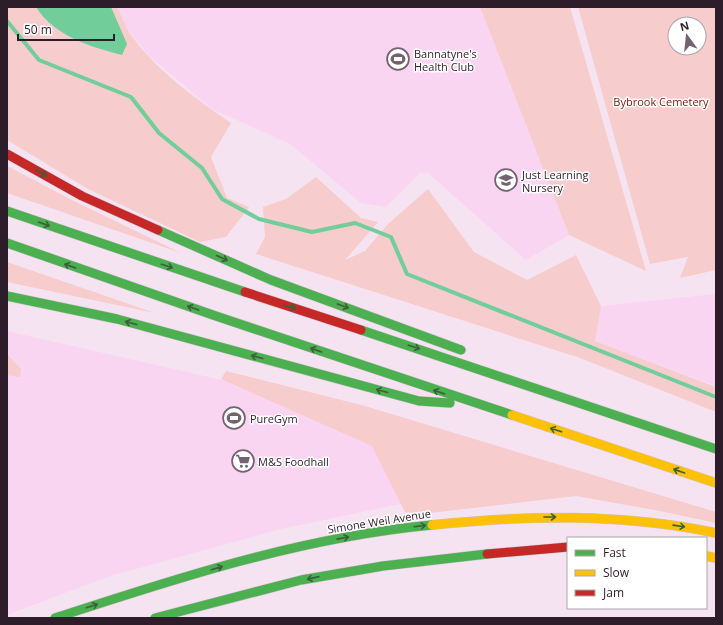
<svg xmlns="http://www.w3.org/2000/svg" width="723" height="625" viewBox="0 0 723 625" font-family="'Open Sans',sans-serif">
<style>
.built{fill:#f9d5f2}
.green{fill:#f6cccc;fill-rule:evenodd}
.water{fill:#71cd9a}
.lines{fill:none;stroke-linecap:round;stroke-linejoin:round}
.stream{stroke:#71cd9a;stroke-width:4}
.fast-casing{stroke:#cec3cb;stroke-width:10}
.slow-casing{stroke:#cec3cb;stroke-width:10}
.jam-casing{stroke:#cec3cb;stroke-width:10}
.fast{stroke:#4caf50;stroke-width:9}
.slow{stroke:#ffc107;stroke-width:9}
.jam{stroke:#c62828;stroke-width:9}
.oneway{stroke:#3b5f3b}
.labels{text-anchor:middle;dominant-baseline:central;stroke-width:3;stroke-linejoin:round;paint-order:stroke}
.poi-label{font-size:11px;fill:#2d1d2a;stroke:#fff;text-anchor:start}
.park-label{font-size:11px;fill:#732110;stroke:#fff}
.street-label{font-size:11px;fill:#2d1d2a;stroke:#fff}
</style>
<rect width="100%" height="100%" fill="#f6e3f2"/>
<path class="built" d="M117,7H480L569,235L526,260L428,173H420L386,207L361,203L290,144L212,109L149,56L129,31Z
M716,294V386L595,341L601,306Z
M7,331L388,418L410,502L281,529L107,577L7,615Z"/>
<path class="green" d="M7,7H117C121,15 125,24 129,32C154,69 195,98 231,123L211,157L227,198L249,207L226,237L200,242L88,189L7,140Z
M480,7H570L646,271L569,235Z
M578,7H716V270L680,278L688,257L650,264ZM675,24H699V48H675Z
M7,166L76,202L181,253L7,193Z
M316,177L361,218L378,222L345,260L365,251L388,224L428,189L474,252L527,280L576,255L601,306L595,341L716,387V412L580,358L256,254L265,237L263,207L286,199Z
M7,262L155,313L7,282Z
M7,354L21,369L20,377L7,375Z
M226,371L365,406L716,512V523L660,511L576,496L421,514L405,512L372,446L221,379Z"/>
<path class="water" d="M36,7H111L127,44L122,55C91,47 54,36 36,7Z"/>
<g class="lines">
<path class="stream" d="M7,21L39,60L131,97L159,133L202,168L222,199L259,219L312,232L355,223L391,237L407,274L716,397"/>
<g class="fast-casing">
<path id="fast" d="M7,211L245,292
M158,230L271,280L461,350
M7,243L213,315L512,415
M7,296L117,319L419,401L450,403
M361,330L716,449
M55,618C177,578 303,537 432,525
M155,618L301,580L383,566L487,554"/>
</g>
<g class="slow-casing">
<path id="slow" d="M512,415L716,483
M432,525C527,515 622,513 716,533
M706,556L716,558"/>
</g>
<g class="jam-casing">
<path id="jam" d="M7,154L82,196L158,230
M245,292L361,330
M487,554L568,547"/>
</g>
<use href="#fast" class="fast"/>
<use href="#slow" class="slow"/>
<use href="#jam" class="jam"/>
</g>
<defs><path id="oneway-shaft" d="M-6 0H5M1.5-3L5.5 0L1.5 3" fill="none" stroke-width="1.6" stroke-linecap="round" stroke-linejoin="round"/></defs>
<g class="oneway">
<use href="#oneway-shaft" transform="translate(41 173) rotate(30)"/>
<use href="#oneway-shaft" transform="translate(44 224) rotate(19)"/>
<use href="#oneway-shaft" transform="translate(222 258) rotate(24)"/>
<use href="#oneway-shaft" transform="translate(70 266) rotate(-161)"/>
<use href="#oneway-shaft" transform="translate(167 266) rotate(18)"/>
<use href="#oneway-shaft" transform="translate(343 306) rotate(20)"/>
<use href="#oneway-shaft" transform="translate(290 307) rotate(18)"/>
<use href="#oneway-shaft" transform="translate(193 308) rotate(-161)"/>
<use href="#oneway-shaft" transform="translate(131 323) rotate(-165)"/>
<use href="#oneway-shaft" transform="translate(414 347) rotate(18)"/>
<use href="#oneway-shaft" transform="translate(316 350) rotate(-161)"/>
<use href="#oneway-shaft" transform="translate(257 357) rotate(-165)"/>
<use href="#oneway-shaft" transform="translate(382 391) rotate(-165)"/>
<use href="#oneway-shaft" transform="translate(439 392) rotate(-161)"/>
<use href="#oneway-shaft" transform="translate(556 430) rotate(-162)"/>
<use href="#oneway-shaft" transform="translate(679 471) rotate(-161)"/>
<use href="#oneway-shaft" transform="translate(550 517)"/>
<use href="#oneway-shaft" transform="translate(420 526) rotate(-7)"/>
<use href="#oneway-shaft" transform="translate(679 526) rotate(8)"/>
<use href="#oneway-shaft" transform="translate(343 538) rotate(-11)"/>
<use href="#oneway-shaft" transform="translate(217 568) rotate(-16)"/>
<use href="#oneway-shaft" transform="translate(313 578) rotate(167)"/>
<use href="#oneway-shaft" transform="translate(92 606) rotate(-18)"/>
</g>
<defs>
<g id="stadium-ring" transform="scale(1.15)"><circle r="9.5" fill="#fff" stroke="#736270" stroke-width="1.5"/><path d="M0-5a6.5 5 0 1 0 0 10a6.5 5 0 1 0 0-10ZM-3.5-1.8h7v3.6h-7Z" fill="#736270"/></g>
<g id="school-ring" transform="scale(1.15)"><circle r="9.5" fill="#fff" stroke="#736270" stroke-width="1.5"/><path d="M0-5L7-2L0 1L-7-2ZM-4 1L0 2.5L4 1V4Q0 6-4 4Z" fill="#736270"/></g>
<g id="supermarket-ring" transform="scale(1.15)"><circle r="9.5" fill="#fff" stroke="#736270" stroke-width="1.5"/><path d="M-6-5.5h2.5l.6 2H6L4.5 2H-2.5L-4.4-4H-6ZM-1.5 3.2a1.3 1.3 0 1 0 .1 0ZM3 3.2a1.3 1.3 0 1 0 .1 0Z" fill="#736270"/></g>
</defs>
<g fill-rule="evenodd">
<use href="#stadium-ring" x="398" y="59"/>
<use href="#school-ring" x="506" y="180"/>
<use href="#stadium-ring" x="234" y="418"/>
<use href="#supermarket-ring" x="243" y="461"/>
</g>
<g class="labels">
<g class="poi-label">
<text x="414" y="53">Bannatyne's<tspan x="414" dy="13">Health Club</tspan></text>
<text x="522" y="174">Just Learning<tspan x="522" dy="13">Nursery</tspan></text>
<text x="250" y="418">PureGym</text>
<text x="258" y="461">M&amp;S Foodhall</text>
</g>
<g class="park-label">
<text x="661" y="101">Bybrook Cemetery</text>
</g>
<g class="street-label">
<text transform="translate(379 521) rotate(-9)">Simone Weil Avenue</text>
</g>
</g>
<rect width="723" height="625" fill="none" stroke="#2d1d2a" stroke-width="16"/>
<rect x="567" y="537" width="140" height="72" fill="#ffffff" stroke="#aba5aa"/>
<rect x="575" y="550" width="20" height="6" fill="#4caf50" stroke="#aba5aa"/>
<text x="603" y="557" font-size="12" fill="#2d1d2a">Fast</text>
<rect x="575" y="570" width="20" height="6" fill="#ffc107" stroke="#aba5aa"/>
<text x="603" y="577" font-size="12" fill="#2d1d2a">Slow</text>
<rect x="575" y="590" width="20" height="6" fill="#c62828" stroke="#aba5aa"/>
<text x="603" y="597" font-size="12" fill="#2d1d2a">Jam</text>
<g transform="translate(687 36) rotate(345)"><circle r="19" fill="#ffffff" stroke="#aba5aa"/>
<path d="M0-3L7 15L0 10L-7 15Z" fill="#736270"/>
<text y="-6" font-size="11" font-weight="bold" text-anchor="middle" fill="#2d1d2a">N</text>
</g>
<path d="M18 34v6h96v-6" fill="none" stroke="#2d1d2a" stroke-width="2"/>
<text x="24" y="34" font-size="12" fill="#2d1d2a" stroke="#ffffff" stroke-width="3" paint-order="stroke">50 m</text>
</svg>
